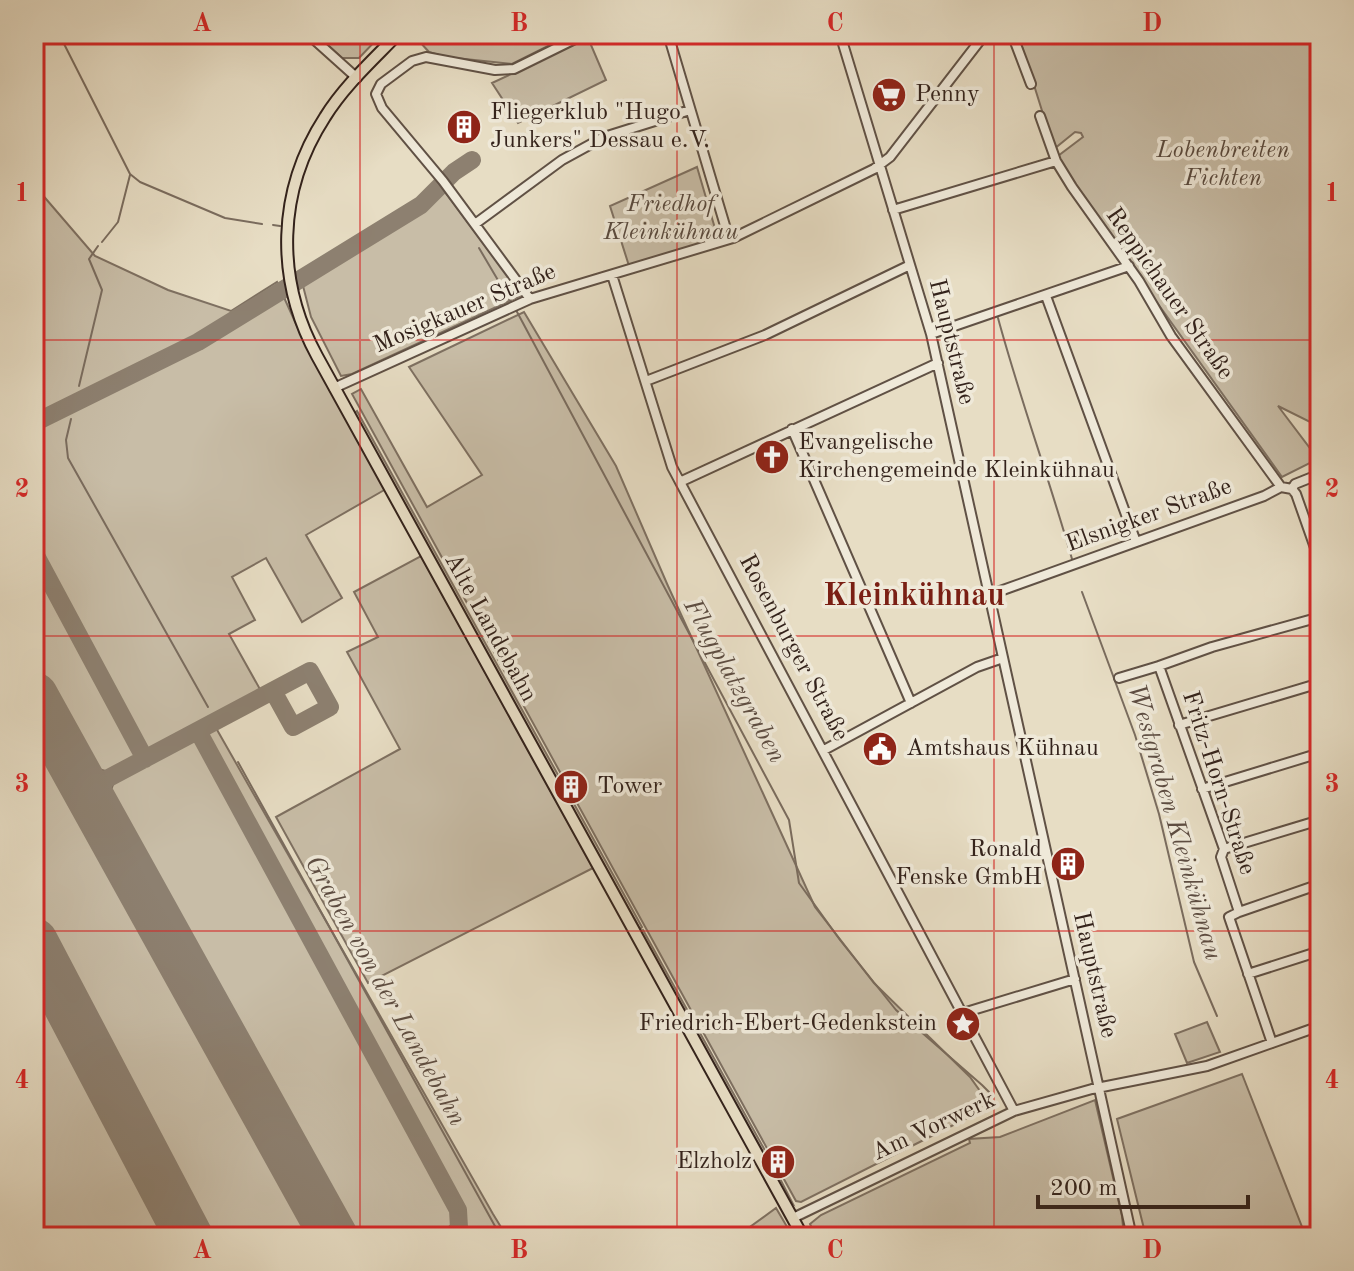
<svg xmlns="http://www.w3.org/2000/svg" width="1354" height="1271" viewBox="0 0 1354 1271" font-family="'Old Standard TT',serif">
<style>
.green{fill:#c8bda7;stroke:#7e7061;stroke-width:2}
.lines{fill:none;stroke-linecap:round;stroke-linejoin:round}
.stream{stroke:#7a6c5e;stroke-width:2}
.taxiway{stroke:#8d8070;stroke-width:18}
.runway{stroke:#8d8070;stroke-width:48}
.minor-casing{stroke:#605145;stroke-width:12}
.major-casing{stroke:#33221b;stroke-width:14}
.minor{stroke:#efe9d9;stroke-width:8}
.major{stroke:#e7ddc4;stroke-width:10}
.grid{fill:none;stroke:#d62828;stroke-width:2;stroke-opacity:0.55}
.labels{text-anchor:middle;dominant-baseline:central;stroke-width:7;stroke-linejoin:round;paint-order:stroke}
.poi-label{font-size:24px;fill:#33221b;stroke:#efe9d9;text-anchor:start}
.park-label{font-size:24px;font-style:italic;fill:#58493e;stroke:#efe9d9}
.street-label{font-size:24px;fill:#33221b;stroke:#efe9d9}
.water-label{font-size:26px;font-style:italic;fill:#5d4d42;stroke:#efe9d9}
.district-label{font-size:32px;font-weight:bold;fill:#7a1f14;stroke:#efe9d9}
.neatline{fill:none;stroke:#d62828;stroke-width:3}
.grid-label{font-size:26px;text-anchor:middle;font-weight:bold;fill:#d62828}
</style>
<rect width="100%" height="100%" fill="#e7ddc4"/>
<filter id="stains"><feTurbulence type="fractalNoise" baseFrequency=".0025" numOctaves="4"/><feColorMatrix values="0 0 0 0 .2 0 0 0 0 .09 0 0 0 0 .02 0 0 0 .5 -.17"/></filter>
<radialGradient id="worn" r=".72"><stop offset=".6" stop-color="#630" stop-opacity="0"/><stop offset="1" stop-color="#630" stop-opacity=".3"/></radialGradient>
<path class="green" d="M316,34H382L359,58H342Z
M425,34H572L512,64L446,57L429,52L419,41Z
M1018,34H1320V427L1278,406L1318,459L1282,477L1054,159L1083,137L1081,133L1075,132L1054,149Z
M588,38L606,80L518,123L492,83Z
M697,167L719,242L630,269L610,206Z
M34,185L95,256L168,290L231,311L277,282L306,346L386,489L306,535L342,598L302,622L266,558L232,577L255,620L229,634L261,691L109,772L88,766L34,668Z
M445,192L522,295L352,374L341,376L311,317L302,282L408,221Z
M524,312L616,466L668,586L815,907L874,983L970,1077L990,1105H993L801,1202L796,1201L352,394L361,389L427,507L482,475L409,367Z
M357,411L642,927L640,929L353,414Z
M421,556L593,868L368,983L276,817L400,749L347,652L378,637L354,592Z
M34,723L319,1237H34Z
M216,728L493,1214L507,1237H348L107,801L114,782Z
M643,930L773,1165L793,1204L788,1201L639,932Z
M1207,1022L1220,1052L1187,1063L1175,1034Z
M1242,1074L1306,1237H1146L1117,1119Z
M1095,1100L1122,1216L1124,1237H816L810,1224L821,1215L970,1143L969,1139L1000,1137Z
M776,1208L793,1237H736Z"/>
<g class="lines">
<path class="stream" d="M59,34L130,174L140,182L225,218L262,224
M273,225L280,226
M102,242L118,222L130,175
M479,248L512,304
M516,310L789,820L799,883L840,940L896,1010L982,1085L989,1092L991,1099
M998,318C1020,399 1049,478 1072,559
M79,386L102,290L89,259L98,246
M71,419L66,440L68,458L208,707
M1082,592L1135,735L1159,814L1194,962L1217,1016
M238,762L501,1237"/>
<path class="taxiway" d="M34,423L198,342L421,205L454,172L472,160
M34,552L145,759
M198,731L458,1210L459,1228L450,1237
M86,790L310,671L330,707L293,727L273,691"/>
<path class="runway" d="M34,696L334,1237
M34,942L189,1237"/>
<g class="minor-casing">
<path id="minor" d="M308,34L357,78
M668,34L729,239
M840,34L931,334L1132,1237
M1012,34L1031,84
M1040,116L1056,161L1072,187L1139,281L1171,336L1281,487
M893,210L1056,161
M475,224L562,160L604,137L690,110
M612,275L672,467L1014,1111
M1046,296L1136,542
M530,299L443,181L382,108L376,94L381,84L412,61L426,57L495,70L514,69L585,34
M931,334L1129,266
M646,381L765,335L910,265
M334,388L530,299L733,238L874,169L890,157L985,34
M792,429L911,703
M682,481L938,363
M1292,489L1296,494L1320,562
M989,595L1264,496L1281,487L1292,489L1295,484L1320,474
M1119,678L1159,666
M1179,725L1320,683
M824,750L977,667L1003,658
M1202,789L1320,753
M1224,849L1320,820
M1239,912L1320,884
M1248,974L1320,951
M963,1013L1075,979
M1272,1043L1229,917L1239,912L1221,857L1224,849L1159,666L1212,647L1320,617
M793,1218L1014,1111L1092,1089L1207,1066L1320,1026"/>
</g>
<g class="major-casing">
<path id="major" d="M398,34C373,60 344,86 325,117C277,191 275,279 317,356L803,1237"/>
</g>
<use href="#minor" class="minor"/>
<use href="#major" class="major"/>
</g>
<path class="grid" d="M360,34V1237M677,34V1237M994,34V1237M34,340H1320M34,636H1320M34,931H1320"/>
<defs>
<g id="supermarket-disc" transform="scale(1.8)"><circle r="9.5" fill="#8f2418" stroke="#efe9d9"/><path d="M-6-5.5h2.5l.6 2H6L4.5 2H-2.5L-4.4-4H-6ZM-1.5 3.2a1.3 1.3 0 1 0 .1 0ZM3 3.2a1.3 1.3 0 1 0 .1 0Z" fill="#fff"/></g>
<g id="building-disc" transform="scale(1.8)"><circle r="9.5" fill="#8f2418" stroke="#efe9d9"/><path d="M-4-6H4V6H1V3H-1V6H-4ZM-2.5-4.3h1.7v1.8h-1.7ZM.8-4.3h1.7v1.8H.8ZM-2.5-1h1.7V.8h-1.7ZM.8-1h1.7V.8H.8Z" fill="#fff"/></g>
<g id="church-disc" transform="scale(1.8)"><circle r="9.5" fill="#8f2418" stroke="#efe9d9"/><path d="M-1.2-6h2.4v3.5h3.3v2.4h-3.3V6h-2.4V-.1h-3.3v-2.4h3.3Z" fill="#fff"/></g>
<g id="civic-disc" transform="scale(1.8)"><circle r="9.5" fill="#8f2418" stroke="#efe9d9"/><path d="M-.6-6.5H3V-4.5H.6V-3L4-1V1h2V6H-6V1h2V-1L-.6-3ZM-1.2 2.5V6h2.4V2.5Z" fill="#fff"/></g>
<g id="sight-disc" transform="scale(1.8)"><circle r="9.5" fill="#8f2418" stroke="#efe9d9"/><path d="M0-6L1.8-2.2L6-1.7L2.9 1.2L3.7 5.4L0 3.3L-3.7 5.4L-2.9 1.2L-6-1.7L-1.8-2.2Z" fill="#fff"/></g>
</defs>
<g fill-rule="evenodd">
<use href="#supermarket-disc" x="889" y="95"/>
<use href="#building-disc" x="464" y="127"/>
<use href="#church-disc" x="772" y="457"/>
<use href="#civic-disc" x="880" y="749"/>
<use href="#building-disc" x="571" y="787"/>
<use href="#building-disc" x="1068" y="864"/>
<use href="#sight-disc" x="963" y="1024"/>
<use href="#building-disc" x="778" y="1162"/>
</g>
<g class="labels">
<g class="poi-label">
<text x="915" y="95">Penny</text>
<text x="490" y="113">Fliegerklub "Hugo<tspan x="490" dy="28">Junkers" Dessau e.V.</tspan></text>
<text x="798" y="443">Evangelische<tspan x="798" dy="28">Kirchengemeinde Kleinkühnau</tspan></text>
<text x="906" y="749">Amtshaus Kühnau</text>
<text x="597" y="787">Tower</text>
<text x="1042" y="850" text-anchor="end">Ronald<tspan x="1042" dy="28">Fenske GmbH</tspan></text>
<text x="937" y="1024" text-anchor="end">Friedrich-Ebert-Gedenkstein</text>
<text x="752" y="1162" text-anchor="end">Elzholz</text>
</g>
<g class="park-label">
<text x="1223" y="151">Lobenbreiten<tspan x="1223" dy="28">Fichten</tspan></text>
<text x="671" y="205">Friedhof<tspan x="671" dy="28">Kleinkühnau</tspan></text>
</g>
<g class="street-label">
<text transform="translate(1169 294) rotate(55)">Reppichauer Straße</text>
<text transform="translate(465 309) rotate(-23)">Mosigkauer Straße</text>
<text transform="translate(951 342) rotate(76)">Hauptstraße</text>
<text transform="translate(1149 516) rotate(-20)">Elsnigker Straße</text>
<text transform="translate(490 628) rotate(61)">Alte Landebahn</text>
<text transform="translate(793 648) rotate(62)">Rosenburger Straße</text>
<text transform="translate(1218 783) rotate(72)">Fritz-Horn-Straße</text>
<text transform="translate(1094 975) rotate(77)">Hauptstraße</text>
<text transform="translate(934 1127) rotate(-25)">Am Vorwerk</text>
</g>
<g class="water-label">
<text transform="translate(734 681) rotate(61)">Flugplatzgraben</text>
<text transform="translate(1174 822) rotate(74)">Westgraben Kleinkühnau</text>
<text transform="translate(385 991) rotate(61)">Graben von der Landebahn</text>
</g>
<g class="district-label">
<text x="914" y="597">Kleinkühnau</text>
</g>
</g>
<rect width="1354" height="1271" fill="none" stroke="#e7ddc4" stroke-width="88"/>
<path d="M1038 1195v12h210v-12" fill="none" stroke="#33221b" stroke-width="4"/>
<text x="1050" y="1195" font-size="24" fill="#33221b" stroke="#efe9d9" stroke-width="6" paint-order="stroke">200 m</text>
<rect x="44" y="44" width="1266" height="1183" class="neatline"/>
<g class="grid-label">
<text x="202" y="31">A</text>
<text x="519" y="31">B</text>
<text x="835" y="31">C</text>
<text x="1152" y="31">D</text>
<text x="22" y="201">1</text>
<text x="1332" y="201">1</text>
<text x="22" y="497">2</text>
<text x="1332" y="497">2</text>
<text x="22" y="792">3</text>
<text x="1332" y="792">3</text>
<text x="22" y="1088">4</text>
<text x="1332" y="1088">4</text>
<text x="202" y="1258">A</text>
<text x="519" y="1258">B</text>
<text x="835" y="1258">C</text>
<text x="1152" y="1258">D</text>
</g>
<rect width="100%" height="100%" filter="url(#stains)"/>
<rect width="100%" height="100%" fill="url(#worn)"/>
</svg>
